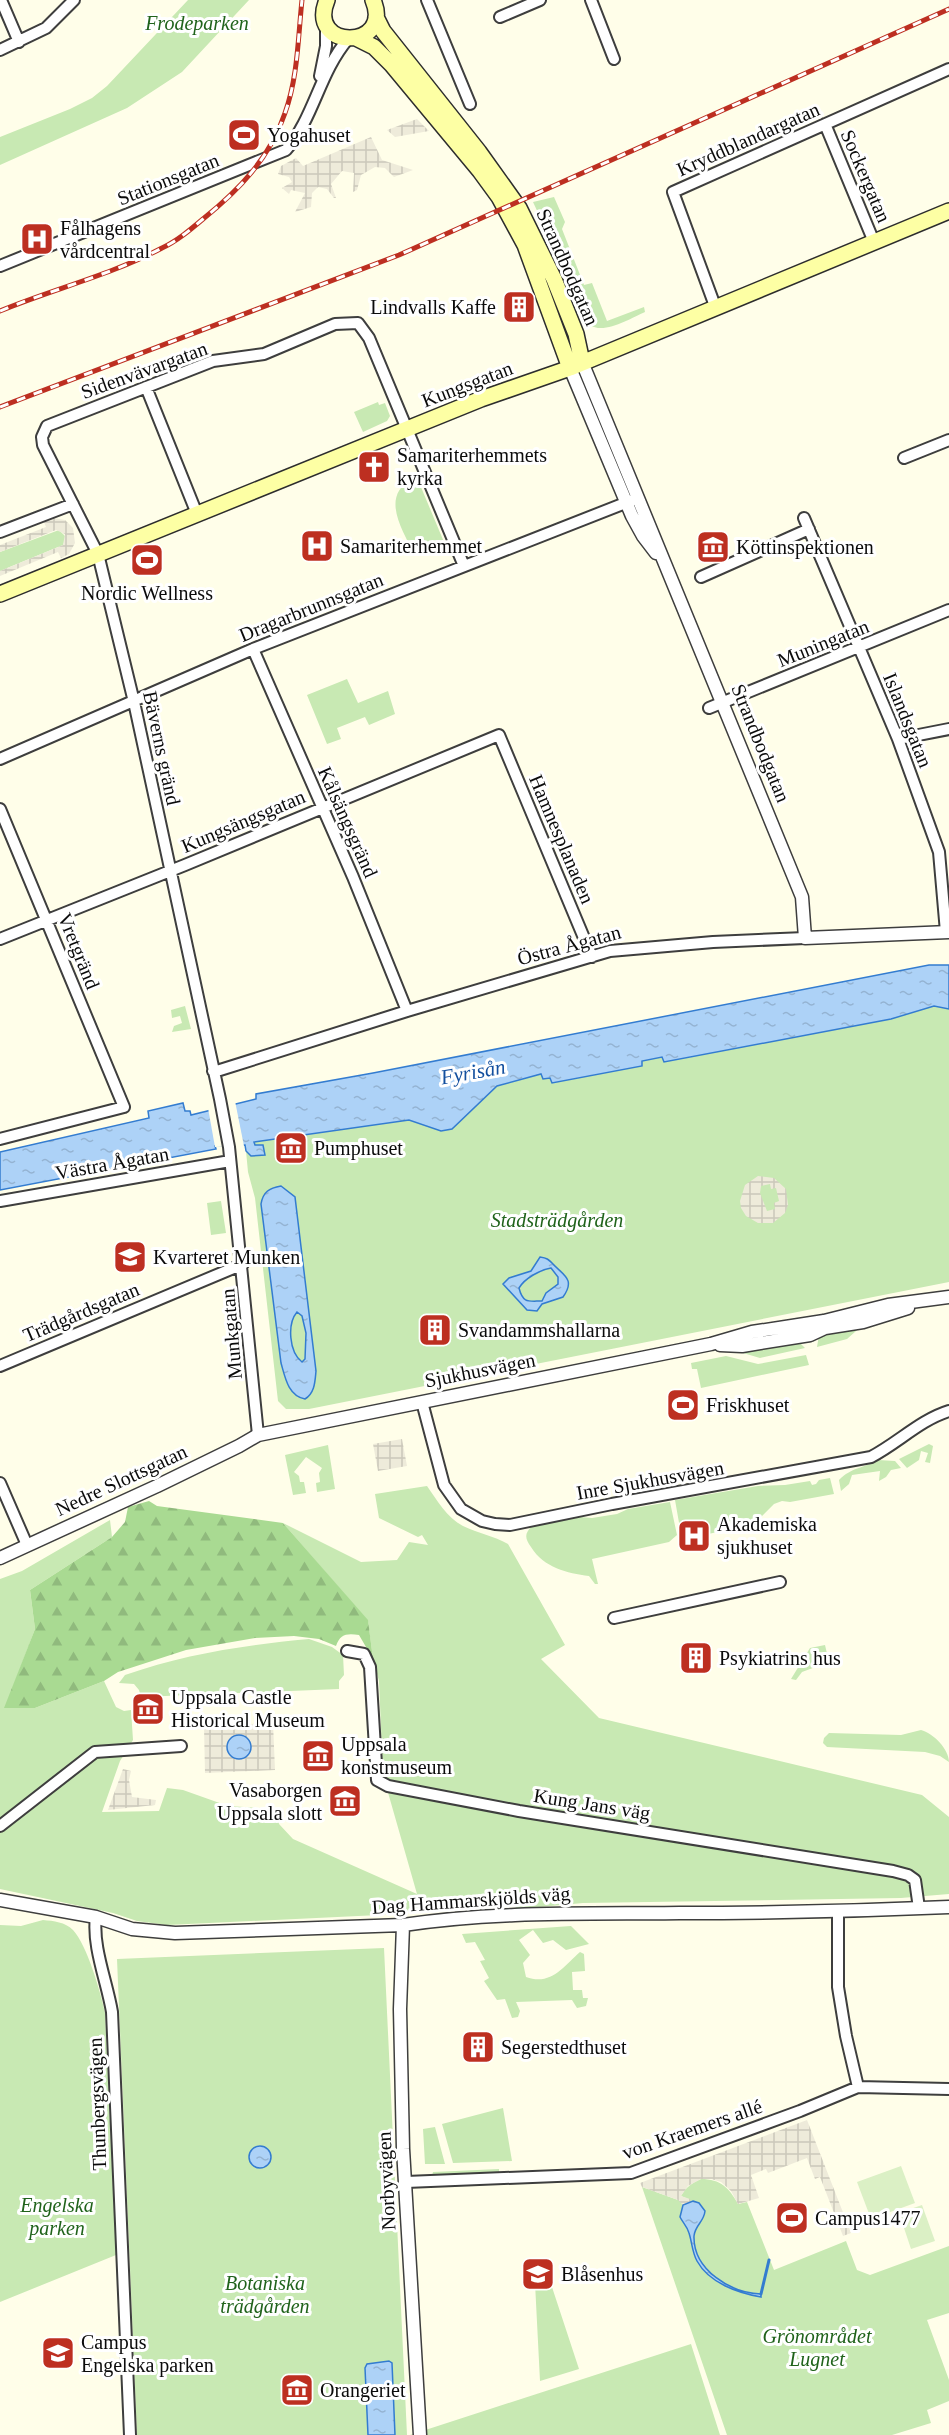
<svg xmlns="http://www.w3.org/2000/svg" width="949" height="2435" viewBox="0 0 949 2435" font-family="'Times New Roman',serif">
<style>
.green{fill:#c8e9b3}
.forest{fill:url(#forest-firs)}
.pitch{fill:#dbf0c5}
.plaza{fill:url(#plaza-grid);fill-rule:evenodd}
.water{fill:url(#water-ripples);stroke:#337cd0;stroke-width:1.5;fill-rule:evenodd}
.pier{fill:#fffee9}
.lines{fill:none;stroke-linecap:round;stroke-linejoin:round}
.stream{stroke:#337cd0;stroke-width:3}
.minor-casing{stroke:#3e3e3e;stroke-width:14}
.tertiary-casing{stroke:#3e3e3e;stroke-width:15}
.secondary-casing{stroke:#2d2d2d;stroke-width:18}
.minor{stroke:#fff;stroke-width:10}
.tertiary{stroke:#fff;stroke-width:12}
.secondary{stroke:#fdffa4;stroke-width:15}
.rail-casing{stroke:#bd2f21;stroke-width:5}
.rail{stroke:#fff;stroke-width:3;stroke-dasharray:9;stroke-linecap:butt}
.labels{text-anchor:middle;dominant-baseline:central;stroke-width:6;stroke-linejoin:round;paint-order:stroke}
.park-label{font-size:20px;font-style:italic;fill:#20631b;stroke:#fff}
.poi-label{font-size:20px;fill:#0b0b0b;stroke:#fff;text-anchor:start}
.street-label{font-size:20px;fill:#0b0b0b;stroke:#fff}
.water-label{font-size:21px;font-style:italic;fill:#134f9e;stroke:#fff}
</style>
<defs>
<pattern id="forest-firs" width="22" height="20" patternUnits="userSpaceOnUse" patternTransform="scale(1.5)"><rect width="22" height="20" fill="#a9da92"/><path d="M5 1l3.5 6h-7zM16 11l3.5 6h-7z" fill="#90ba7d"/></pattern>
<pattern id="plaza-grid" width="8" height="8" patternUnits="userSpaceOnUse" patternTransform="scale(1.5)"><rect width="8" height="8" fill="#eeebda"/><path d="M0 4h8M4 0v8" fill="none" stroke="#cbc8ba"/></pattern>
<pattern id="water-ripples" width="26" height="14" patternUnits="userSpaceOnUse" patternTransform="scale(1.5)"><rect width="26" height="14" fill="#add2f7"/><path d="M2 4q2-2 4 0t4 0M15 11q2-2 4 0t4 0" fill="none" stroke="#94b3d2"/></pattern>
</defs>
<rect width="100%" height="100%" fill="#fffee9"/>
<path class="green" d="M188,0H249L182,72L127,108L0,165V137L70,109L92,98L107,86Z
M554,197L565,222L562,229L584,285L592,283L607,321L644,307L645,312C631,318 604,335 590,325L533,202Z
M378,402L379,405L385,403L390,416L387,421L363,432L354,412Z
M413,478L418,480L444,542L414,555C403,529 379,497 413,478Z
M59,530L66,537L63,545L0,571V552Z
M347,679L358,703L388,691L395,714L369,725L365,717L337,728L341,739L327,744L307,695Z
M185,1006L191,1029L172,1032L174,1026L182,1023L180,1016L172,1018L171,1010Z
M934,1006L949,1009V1282L309,1409H286L278,1401L255,1198L248,1172L246,1151L251,1155L254,1142L409,1120L441,1131L452,1129L497,1086L542,1074L550,1078L552,1083L642,1066V1061L662,1057L664,1062L891,1019Z
M221,1201L226,1233L211,1235L207,1203Z
M864,1324L847,1339L817,1347L819,1335Z
M795,1342L800,1343L805,1348L760,1358L743,1353Z
M806,1355L809,1365L701,1388L697,1369H692L691,1363L726,1356L758,1364Z
M929,1444L933,1446L930,1463L925,1462L928,1453L921,1451L919,1460L907,1468L899,1459Z
M328,1445L335,1489L317,1492L316,1483L320,1482L319,1473L322,1468L306,1457L294,1472L299,1476L300,1482H304L306,1493L293,1495L285,1455Z
M878,1460L895,1461L901,1468L891,1470L886,1477L879,1481L880,1471L852,1475L849,1484L841,1491L839,1480C852,1467 862,1469 878,1460Z
M830,1478L834,1494L790,1502L782,1501L774,1504L754,1524L690,1538L681,1534L675,1500L758,1486L785,1485L810,1481L812,1485L816,1484L819,1480Z
M427,1486C437,1500 447,1518 463,1526C478,1533 494,1536 508,1544L565,1645L541,1659L599,1718L922,1795L949,1817V1894L901,1898L583,1903L518,1909L507,1901L485,1902L459,1907L379,1915L167,1925L137,1921L113,1913L0,1889V1579L22,1571L110,1520L112,1537L30,1590L35,1629L5,1708H35L104,1681L116,1707L124,1711L131,1710L133,1740L120,1761L102,1812L159,1811L167,1788L183,1790L228,1806L276,1809L279,1824L293,1839L417,1894L383,1775L379,1681L373,1659L368,1621L283,1523L361,1562L397,1560L409,1542L428,1545L422,1535L418,1537L379,1518L375,1494Z
M670,1502L677,1535L669,1542L592,1559L598,1584H595L589,1576C567,1573 544,1568 531,1547C525,1538 524,1534 532,1526L580,1517L592,1518L617,1514L628,1509Z
M309,1639L332,1647L343,1655L344,1675L339,1681V1689L141,1697L139,1690L134,1684L119,1683L125,1675C185,1654 245,1645 309,1639Z
M825,1645L829,1662L802,1672L796,1680L791,1679L810,1648Z
M921,1730C933,1733 949,1749 949,1762L940,1756L925,1752L827,1747L823,1743L824,1738L829,1733L901,1735Z
M43,1920C54,1921 65,1922 73,1930C87,1945 101,1993 105,2013L116,2255L0,2302V1925L21,1926Z
M571,1926L589,1944L566,1950L553,1940L543,1943L533,1930L519,1940L530,1955L523,1963L526,1977C551,1986 563,1967 580,1952L584,1954L585,1971L572,1972L573,1990H582L583,1998H588L586,2006L577,2008L572,2000L516,2002L520,2011L518,2017L512,2018L505,1999L497,2000L484,1981L489,1978L480,1961L485,1960L475,1942L466,1943L462,1934Z
M384,1948L407,2435H137L117,1959Z
M503,2108L512,2161L453,2163L442,2124Z
M435,2127L445,2164H425L423,2129Z
M499,2169V2173L432,2176L433,2172Z
M701,2179C721,2179 729,2188 738,2204L747,2202L774,2270L846,2241L857,2270L870,2275L949,2246V2313L927,2320L949,2380V2401L927,2410L931,2423L892,2435H727L642,2187L678,2200L688,2199L681,2196C686,2187 692,2183 701,2179Z
M549,2278L579,2369L540,2381L535,2283Z
M691,2344L720,2435H410Z"/>
<path class="forest" d="M149,1501L157,1506L283,1523L368,1620L373,1659L359,1635C347,1633 340,1634 336,1646L319,1639L294,1636L255,1638L186,1650L118,1672L104,1681L35,1708H4L35,1629L30,1590L112,1537L125,1522L128,1507Z"/>
<path class="pitch" d="M901,2166L915,2203L871,2219L857,2182Z
M922,2205L935,2241L911,2249L899,2213Z"/>
<path class="plaza" d="M417,119L429,131L395,137L387,130Z
M371,137L382,160L413,170L394,177L385,168L375,167L361,175L357,190L353,192L354,173L342,171L331,184L336,198H334L327,189L318,187L312,193L311,207L295,212L305,193L291,190L289,194L282,188L292,182L289,177L278,174L281,166L296,158L303,166Z
M53,518L65,520L73,528L75,543L69,554L61,558L58,552L0,576V571L63,545L65,534L56,530L0,552V545L46,527L44,522Z
M758,1176L774,1178L786,1189L788,1205L785,1213L773,1223H758L746,1216L741,1208L740,1201L745,1185ZM770,1184L771,1189L776,1188L779,1201L774,1203L775,1209L767,1211L760,1193L761,1186Z
M402,1439L407,1466L378,1471L373,1444Z
M273,1723L275,1770L205,1773L204,1726Z
M123,1769L131,1771L129,1780L132,1797L156,1800L155,1805L108,1810Z
M807,2120L851,2233L843,2236L820,2177L815,2179L807,2158L768,2173L766,2169L751,2175L759,2198L738,2204L731,2191L721,2182L711,2179H701L688,2186L681,2196L690,2199L691,2202L683,2205L678,2200L642,2187L640,2183Z"/>
<path class="water" d="M929,965H949V1009L934,1006L891,1019L664,1062L662,1057L642,1061V1066L552,1083L550,1078L543,1079L541,1074L497,1086L452,1129L441,1131L409,1120L254,1142L255,1145H263L265,1155L251,1156L246,1151L245,1145L215,1146L216,1149L0,1190V1152L149,1118L148,1111L183,1103L185,1111H190L191,1115L256,1099V1094L373,1073Z
M281,1186L295,1197L316,1371C315,1381 315,1393 305,1399C288,1396 285,1377 281,1363L261,1204C263,1192 269,1188 281,1186ZM297,1312L302,1316L306,1333L305,1359L302,1362C289,1352 287,1324 297,1312Z
M540,1257C547,1258 548,1259 553,1264C563,1275 576,1279 563,1297L542,1304L537,1311L527,1310L503,1284L509,1278L531,1271ZM551,1268L558,1277V1284L546,1293L542,1301C529,1301 523,1304 519,1288C525,1278 540,1270 551,1268Z
M227 1747a12 12 0 1 1 24 0a12 12 0 1 1-24 0Z
M249 2157a11 11 0 1 1 22 0a11 11 0 1 1-22 0Z
M693,2201L699,2203L705,2211C704,2222 695,2225 694,2236C693,2270 731,2293 761,2294V2297C738,2293 709,2283 697,2261C692,2252 692,2242 689,2233C687,2226 683,2223 680,2217L683,2205Z
M389,2361L392,2363L395,2435H368L365,2368L367,2364Z"/>
<path class="pier" d="M235,1101L244,1146L215,1147L208,1108Z"/>
<g class="lines">
<path class="stream" d="M761,2294L769,2260"/>
<g class="minor-casing">
<path id="minor" d="M1,0L19,42
M427,0L470,104
M591,0L614,59
M500,17L540,0
M0,50L46,28L74,0
M320,76L326,46V24
M825,124L874,242
M0,266L286,150C314,118 319,73 348,39
M715,306L673,192L949,69
M146,387L197,514
M904,458L949,440
M804,518L898,739L939,852L946,932
M0,532L73,504
M701,577L809,529
M253,649L353,877L407,1011
M709,708L949,610
M898,739L949,729
M0,759L253,649L633,500
M0,809L124,1107L0,1139
M0,939L185,865L499,735L592,957
M213,1071L220,1070L407,1011L610,951L713,942L805,938
M0,1201L230,1161
M0,1366L243,1264
M422,1402L444,1485L461,1509L482,1521L495,1524L510,1525L612,1504L871,1457C898,1443 920,1420 949,1411
M258,1435L229,1147L220,1099L134,702L98,554L43,445L42,437L47,426L213,361L264,354L335,324L358,323L369,338L464,566
M0,1483L27,1545
M614,1618L780,1582
M347,1651L364,1654L370,1667L377,1780L388,1786L519,1811L893,1871L908,1875L915,1880L919,1908
M0,1826L95,1752L181,1746
M838,1911V1987L846,2036L858,2087
M96,1917C92,1946 107,1982 112,2012L130,2435
M406,2182L631,2173L800,2111L858,2087L949,2089"/>
</g>
<g class="tertiary-casing">
<path id="tertiary" d="M582,362L802,897L805,938L949,932
M570,368L632,516L643,536L656,553
M720,1345L742,1346L810,1335L825,1328L863,1322L908,1308
M0,1558L157,1486L239,1446L258,1435L711,1344L752,1332L824,1321L888,1305L949,1297
M0,1900L96,1917L132,1929L175,1933L403,1925C495,1911 587,1914 680,1913C770,1913 860,1911 949,1907
M403,1925L400,2009L403,2149L420,2435"/>
</g>
<g class="secondary-casing">
<path id="secondary" d="M327,0C306,51 394,50 373,0
M376,17L383,31L479,152L519,208L554,279L576,334L582,362
M356,38L374,47L392,65L480,171L499,197L525,245L570,368
M0,594L481,399L570,368L949,211"/>
</g>
<use href="#minor" class="minor"/>
<use href="#tertiary" class="tertiary"/>
<use href="#secondary" class="secondary"/>
<g class="rail-casing">
<path id="rail" d="M0,311C53,289 111,275 162,248C177,241 190,230 203,219C239,190 270,158 285,113C298,77 298,37 302,0
M0,407L399,255L949,9"/>
</g>
<use href="#rail" class="rail"/>
</g>
<defs>
<g id="stadium-square" transform="scale(1.725)"><rect x="-9" y="-9" width="18" height="18" rx="4" fill="#bd2f21" stroke="#fff"/><path d="M0-5a6.5 5 0 1 0 0 10a6.5 5 0 1 0 0-10ZM-3.5-1.8h7v3.6h-7Z" fill="#fff"/></g>
<g id="hospital-square" transform="scale(1.725)"><rect x="-9" y="-9" width="18" height="18" rx="4" fill="#bd2f21" stroke="#fff"/><path d="M-5-5h3v3.5h4V-5h3V5h-3V1.5h-4V5h-3Z" fill="#fff"/></g>
<g id="building-square" transform="scale(1.725)"><rect x="-9" y="-9" width="18" height="18" rx="4" fill="#bd2f21" stroke="#fff"/><path d="M-4-6H4V6H1V3H-1V6H-4ZM-2.5-4.3h1.7v1.8h-1.7ZM.8-4.3h1.7v1.8H.8ZM-2.5-1h1.7V.8h-1.7ZM.8-1h1.7V.8H.8Z" fill="#fff"/></g>
<g id="church-square" transform="scale(1.725)"><rect x="-9" y="-9" width="18" height="18" rx="4" fill="#bd2f21" stroke="#fff"/><path d="M-1.2-6h2.4v3.5h3.3v2.4h-3.3V6h-2.4V-.1h-3.3v-2.4h3.3Z" fill="#fff"/></g>
<g id="museum-square" transform="scale(1.725)"><rect x="-9" y="-9" width="18" height="18" rx="4" fill="#bd2f21" stroke="#fff"/><path d="M0-6L6-3V-2H-6V-3ZM-5-1h2V3h-2ZM-1-1h2V3h-2ZM3-1h2V3H3ZM-6 4H6V6H-6Z" fill="#fff"/></g>
<g id="university-square" transform="scale(1.725)"><rect x="-9" y="-9" width="18" height="18" rx="4" fill="#bd2f21" stroke="#fff"/><path d="M0-5L7-2L0 1L-7-2ZM-4 1L0 2.5L4 1V4Q0 6-4 4Z" fill="#fff"/></g>
</defs>
<g fill-rule="evenodd">
<use href="#stadium-square" x="244" y="135"/>
<use href="#hospital-square" x="37" y="239"/>
<use href="#building-square" x="519" y="307"/>
<use href="#church-square" x="374" y="467"/>
<use href="#hospital-square" x="317" y="546"/>
<use href="#museum-square" x="713" y="547"/>
<use href="#stadium-square" x="147" y="560"/>
<use href="#museum-square" x="291" y="1148"/>
<use href="#university-square" x="130" y="1257"/>
<use href="#building-square" x="435" y="1330"/>
<use href="#stadium-square" x="683" y="1405"/>
<use href="#hospital-square" x="694" y="1536"/>
<use href="#building-square" x="696" y="1658"/>
<use href="#museum-square" x="148" y="1709"/>
<use href="#museum-square" x="318" y="1756"/>
<use href="#museum-square" x="345" y="1801"/>
<use href="#building-square" x="478" y="2047"/>
<use href="#stadium-square" x="792" y="2218"/>
<use href="#university-square" x="538" y="2274"/>
<use href="#university-square" x="58" y="2353"/>
<use href="#museum-square" x="297" y="2390"/>
</g>
<g class="labels">
<g class="park-label">
<text x="197" y="23">Frodeparken</text>
<text x="557" y="1220">Stadsträdgården</text>
<text x="57" y="2205">Engelska<tspan x="57" dy="23">parken</tspan></text>
<text x="265" y="2283">Botaniska<tspan x="265" dy="23">trädgården</tspan></text>
<text x="817" y="2336">Grönområdet<tspan x="817" dy="23">Lugnet</tspan></text>
</g>
<g class="poi-label">
<text x="267" y="135">Yogahuset</text>
<text x="60" y="228">Fålhagens<tspan x="60" dy="23">vårdcentral</tspan></text>
<text x="496" y="307" text-anchor="end">Lindvalls Kaffe</text>
<text x="397" y="455">Samariterhemmets<tspan x="397" dy="23">kyrka</tspan></text>
<text x="340" y="546">Samariterhemmet</text>
<text x="736" y="547">Köttinspektionen</text>
<text x="147" y="593" text-anchor="middle">Nordic Wellness</text>
<text x="314" y="1148">Pumphuset</text>
<text x="153" y="1257">Kvarteret Munken</text>
<text x="458" y="1330">Svandammshallarna</text>
<text x="706" y="1405">Friskhuset</text>
<text x="717" y="1524">Akademiska<tspan x="717" dy="23">sjukhuset</tspan></text>
<text x="719" y="1658">Psykiatrins hus</text>
<text x="171" y="1697">Uppsala Castle<tspan x="171" dy="23">Historical Museum</tspan></text>
<text x="341" y="1744">Uppsala<tspan x="341" dy="23">konstmuseum</tspan></text>
<text x="322" y="1790" text-anchor="end">Vasaborgen<tspan x="322" dy="23">Uppsala slott</tspan></text>
<text x="501" y="2047">Segerstedthuset</text>
<text x="815" y="2218">Campus1477</text>
<text x="561" y="2274">Blåsenhus</text>
<text x="81" y="2342">Campus<tspan x="81" dy="23">Engelska parken</tspan></text>
<text x="320" y="2390">Orangeriet</text>
</g>
<g class="street-label">
<text transform="translate(748 139) rotate(-24)">Kryddblandargatan</text>
<text transform="translate(866 176) rotate(67)">Sockergatan</text>
<text transform="translate(168 179) rotate(-22)">Stationsgatan</text>
<text transform="translate(568 267) rotate(66)">Strandbodgatan</text>
<text transform="translate(144 370) rotate(-20)">Sidenvävargatan</text>
<text transform="translate(467 384) rotate(-21)">Kungsgatan</text>
<text transform="translate(311 607) rotate(-22)">Dragarbrunnsgatan</text>
<text transform="translate(823 643) rotate(-22)">Muningatan</text>
<text transform="translate(908 720) rotate(68)">Islandsgatan</text>
<text transform="translate(761 743) rotate(68)">Strandbodgatan</text>
<text transform="translate(162 748) rotate(78)">Bäverns gränd</text>
<text transform="translate(243 821) rotate(-23)">Kungsängsgatan</text>
<text transform="translate(348 822) rotate(66)">Kålsängsgränd</text>
<text transform="translate(562 839) rotate(67)">Hamnesplanaden</text>
<text transform="translate(569 945) rotate(-15)">Östra Ågatan</text>
<text transform="translate(79 951) rotate(68)">Vretgränd</text>
<text transform="translate(112 1163) rotate(-10)">Västra Ågatan</text>
<text transform="translate(81 1312) rotate(-23)">Trädgårdsgatan</text>
<text transform="translate(231 1334) rotate(-95)">Munkgatan</text>
<text transform="translate(480 1370) rotate(-11)">Sjukhusvägen</text>
<text transform="translate(121 1480) rotate(-25)">Nedre Slottsgatan</text>
<text transform="translate(650 1480) rotate(-10)">Inre Sjukhusvägen</text>
<text transform="translate(592 1804) rotate(9)">Kung Jans väg</text>
<text transform="translate(471 1900) rotate(-4)">Dag Hammarskjölds väg</text>
<text transform="translate(97 2104) rotate(-92)">Thunbergsvägen</text>
<text transform="translate(692 2129) rotate(-19)">von Kraemers allé</text>
<text transform="translate(386 2181) rotate(-93)">Norbyvägen</text>
</g>
<g class="water-label">
<text transform="translate(473 1072) rotate(-10)">Fyrisån</text>
</g>
</g>
</svg>
